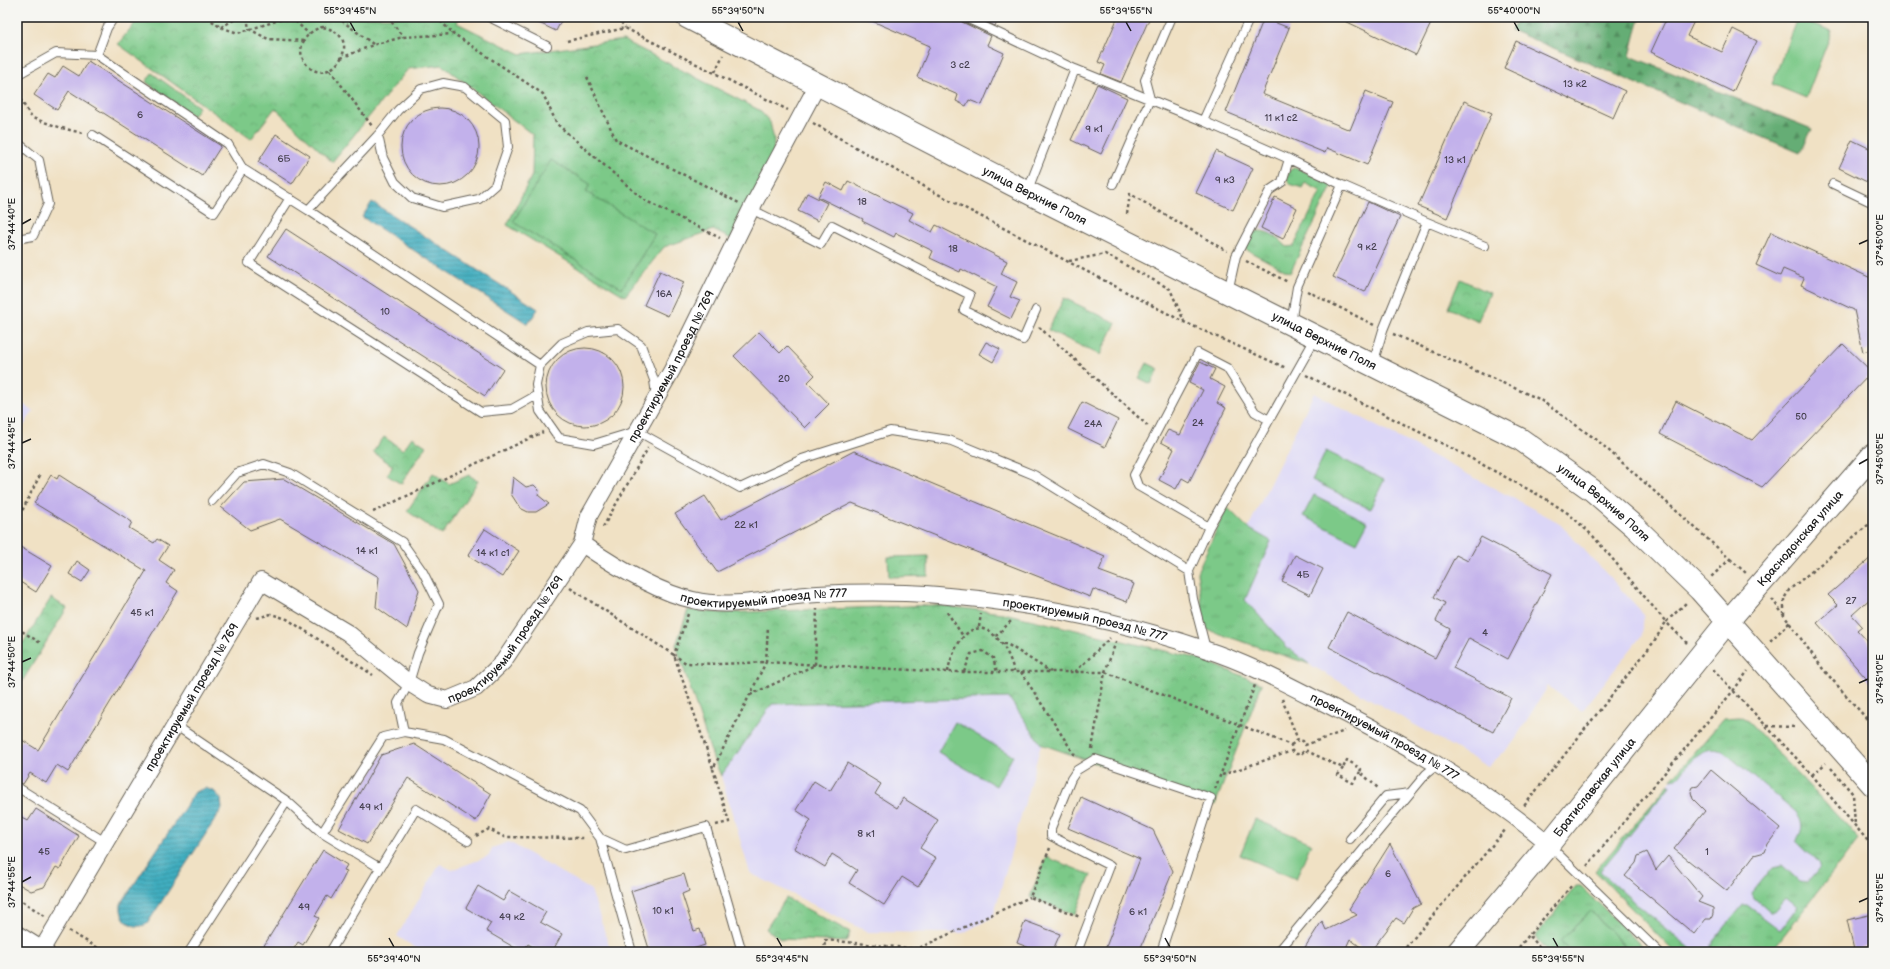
<svg xmlns="http://www.w3.org/2000/svg" width="1890" height="969" viewBox="0 0 1890 969" font-family="'Balsamiq Sans',sans-serif">
<style>
.built{fill:#dbd6f7}
.grass{fill:url(#grass-tufts);stroke:#4c7252}
.forest{fill:url(#forest-firs);stroke:#406448}
.park{fill:url(#park-crowns);stroke:#4c7252}
.pitch{fill:#7cc988;stroke:#4c7252}
.water{fill:url(#water-rules);stroke:#2e646e}
.building{fill:#c2b1eb}
.lines{fill:none;stroke-linecap:round;stroke-linejoin:round}
.service-casing{stroke:#666157;stroke-width:10}
.minor-casing{stroke:#666157;stroke-width:18}
.secondary-casing{stroke:#666157;stroke-width:24}
.path{stroke:#666157;stroke-width:2.5;stroke-dasharray:3 3;stroke-linecap:butt}
.service{stroke:#fff;stroke-width:8}
.minor{stroke:#fff;stroke-width:16}
.secondary{stroke:#fff;stroke-width:22}
.ticks{fill:none;stroke:#1c1c1c;stroke-width:1.5}
.labels{text-anchor:middle;dominant-baseline:central;stroke-width:3;stroke-linejoin:round;paint-order:stroke}
.number-label{font-size:10px;fill:#464150}
.street-label{font-size:12px;fill:#1c1c1c;stroke:#f6f6f2}
.neatline{fill:none;stroke:#1c1c1c;stroke-width:1.5}
.ticks-label{font-size:10px;text-anchor:middle;fill:#1c1c1c}
</style>
<defs>
<pattern id="grass-tufts" width="24" height="20" patternUnits="userSpaceOnUse"><rect width="24" height="20" fill="#7cc988"/><path d="M3 7l-1-3M5 7V3M7 7l1-3M15 17l-1-3M17 17v-4M19 17l1-3" fill="none" stroke="#6bac75"/></pattern>
<pattern id="forest-firs" width="22" height="20" patternUnits="userSpaceOnUse"><rect width="22" height="20" fill="#65ad74"/><path d="M5 1l3.5 6h-7zM16 11l3.5 6h-7z" fill="#528c5e"/></pattern>
<pattern id="park-crowns" width="20" height="18" patternUnits="userSpaceOnUse"><rect width="20" height="18" fill="#7cc988"/><path d="M2 6a3 3 0 1 1 6 0M12 15a3 3 0 1 1 6 0" fill="none" stroke="#6bac75"/></pattern>
<pattern id="water-rules" width="6" height="5" patternUnits="userSpaceOnUse"><rect width="6" height="5" fill="#40adbf"/><path d="M0 2.5h6" fill="none" stroke="#358c9a"/></pattern>
</defs>
<rect width="100%" height="100%" fill="#f6f6f2"/>
<filter id="ink" filterUnits="userSpaceOnUse"><feTurbulence type="fractalNoise" baseFrequency=".025" numOctaves="2"/><feDisplacementMap in="SourceGraphic" scale="8" xChannelSelector="R" yChannelSelector="G"/><feConvolveMatrix kernelMatrix="1 2 1 2 8 2 1 2 1" color-interpolation-filters="sRGB"/></filter>
<filter id="wash" filterUnits="userSpaceOnUse"><feTurbulence type="fractalNoise" baseFrequency=".012" numOctaves="4" result="noise"/><feDisplacementMap in="SourceGraphic" scale="16" xChannelSelector="R" yChannelSelector="G"/><feGaussianBlur stdDeviation="0.9" result="paint"/><feColorMatrix in="noise" values="0 0 0 0 0 0 0 0 0 0 0 0 0 0 0 0 0 1.4 0 .05"/><feComposite in="paint" operator="in"/></filter>
<g filter="url(#wash)">
<rect width="100%" height="100%" fill="#f0e1c4"/>
<path class="built" d="M1314,393L1558,522L1644,614L1642,635L1582,711L1548,686L1512,744L1488,767L1309,664L1288,648L1245,600L1271,541L1248,528Z
M17,400L33,411L17,437Z
M1009,698L1041,744L993,917L963,933L868,932L750,873L721,776L772,704Z
M1740,717L1749,722L1859,839L1773,949L1765,952H1674L1595,871L1724,718Z
M509,842L591,890L611,952H422L397,936L440,864L452,870L489,856L492,848Z"/>
<path class="grass" d="M1295,167L1329,183L1332,186L1290,273L1245,249L1253,232C1266,228 1279,238 1287,247L1294,246L1321,191L1305,183L1302,188L1290,184L1287,179L1289,171Z
M1227,507L1248,528L1271,541L1245,600L1288,648L1309,664L1205,629L1197,572Z
M1740,717L1749,722L1859,839L1773,949L1765,952H1711V944L1743,905H1747L1780,930L1797,907L1786,898L1774,912H1770L1754,898L1752,893L1773,867L1782,865L1800,882L1807,883L1819,869L1820,864L1796,841C1804,829 1803,823 1796,812L1724,752C1702,741 1688,765 1677,779L1671,780L1724,718Z
M1669,784L1670,786L1664,793L1600,871L1634,902L1695,952H1674L1595,871Z
M1576,886H1581L1648,952H1630L1591,911L1560,941L1567,948L1563,952H1548L1535,937Z"/>
<path class="forest" d="M1519,17H1640L1630,56L1812,129L1800,153L1511,30Z"/>
<path class="park" d="M140,17H459L457,23L521,54L623,40L759,110L770,122L774,140L773,160L731,239L713,230L664,247L625,296L507,225L532,175L533,135L442,65L408,69L332,162L275,108L251,139L118,44Z
M152,73L199,107L193,116L146,82Z
M1460,279L1490,293L1478,321L1448,308Z
M1064,298L1116,323L1100,355L1048,330Z
M1147,363L1159,369L1151,384L1139,378Z
M384,437L403,450L412,437L426,446L401,484L387,475L393,466L373,452Z
M433,473L449,484L469,475L478,481L442,535L407,511Z
M928,556V576L889,577L888,557Z
M51,598L67,608L20,685L17,683V643L19,640L23,643Z
M936,605L1003,613L1200,659L1262,684L1215,805L1041,744L1009,698L772,704L721,776L713,758L676,645L688,610L722,613Z
M1046,857L1091,875L1075,915L1030,897Z
M786,898L850,932L846,942L781,939L766,929Z"/>
<path class="pitch" d="M1797,18L1832,31L1806,98L1772,84Z
M551,160L590,184L586,192L655,234L622,288L513,222Z
M1326,451L1384,480L1370,509L1312,480Z
M1314,495L1368,522L1357,543L1303,516Z
M955,722L1013,756L996,786L938,752Z
M1255,819L1311,843L1296,879L1240,855Z
M1591,911L1630,952H1570L1560,941Z"/>
<path class="water" d="M372,202L538,309L528,324L362,217Z
M205,788L214,791L221,799L222,809L147,924C133,931 119,920 121,904L195,792Z"/>
<g id="blocks">
<path class="building" d="M526,17H563L556,31Z
M863,17H959L962,22L991,36L987,45L1004,53L982,105L969,100L966,106L956,101L958,95L917,77L930,46Z
M977,17H999L995,26Z
M1118,17H1150L1121,82L1101,74L1105,65L1098,62Z
M1337,17H1434L1416,55Z
M1667,17H1696L1687,36L1722,52L1733,29L1757,41L1733,92L1651,52Z
M1264,18L1289,28L1262,94L1350,130L1366,91L1393,102L1367,165L1327,148L1325,153L1226,112Z
M1516,41L1625,91L1613,118L1504,68Z
M88,61L221,146L202,176L69,91L57,110L34,95L48,74L55,78L63,66L79,76Z
M1097,84L1127,98L1101,154L1071,140Z
M1464,101L1492,113L1447,218L1418,206Z
M401 147a39 39 0 1 1 78 0a39 39 0 1 1-78 0Z
M276,134L310,156L292,184L258,162Z
M1852,140L1873,150V185L1839,168Z
M1216,151L1253,168L1233,210L1196,193Z
M848,181L913,213L909,220L932,232L936,225L1007,261L1001,274L1017,282L1010,297L1020,301L1011,319L987,307L997,287L961,269L960,272L930,258L933,251L896,233L894,237L862,221L863,219L818,197L826,182L843,191Z
M807,193L827,203L818,221L798,211Z
M1275,197L1297,208L1283,239L1261,228Z
M1368,202L1400,217L1365,292L1333,277Z
M286,229L503,369L485,396L268,256Z
M1771,232L1873,279V349L1863,352L1854,310L1801,285L1804,278L1783,269L1780,276L1756,265Z
M660,271L684,282L668,316L644,305Z
M759,332L780,353L787,346L815,375L808,382L829,404L805,428L734,356Z
M986,342L1000,349L993,362L979,354Z
M1843,344L1872,372L1762,487L1660,434L1676,401L1752,440Z
M546 387a39 39 0 1 1 78 0a39 39 0 1 1-78 0Z
M1200,362L1215,369L1210,379L1225,387L1217,403L1226,408L1189,482L1182,478L1176,489L1159,480L1174,449L1161,442L1168,430L1180,435L1203,390L1189,383Z
M1082,402L1118,420L1105,447L1068,429Z
M854,451L1105,556L1099,571L1134,584L1127,602L1093,589L1090,597L852,503L717,572L675,514L705,496L721,520Z
M51,475L57,479L59,475L132,522L129,528L154,543L157,539L168,546L159,560L174,570L166,583L178,591L68,772L57,765L46,783L30,773L23,784L17,782V747L22,740L38,750L146,571L34,503Z
M513,477L526,487L534,485L539,490L538,495L549,504L536,512H528L520,508L511,494Z
M284,479L394,544L419,590L407,629L376,607L379,577L280,519L250,530L221,507L244,482Z
M485,529L519,551L502,577L468,556Z
M1481,537L1552,574L1508,659L1469,638L1453,668L1511,698L1493,732L1329,647L1347,612L1435,658L1450,629L1436,621L1445,603L1434,597L1456,555L1468,561Z
M17,545L52,566L36,592L17,580Z
M1295,555L1323,569L1310,595L1282,581Z
M1873,556V596L1852,615L1862,626L1857,630L1873,647V686L1817,623L1838,605L1828,595Z
M77,561L90,570L82,582L69,574Z
M414,744L491,794L476,821L408,778L367,844L339,829L381,755Z
M847,763L881,784L875,794L897,808L903,798L938,820L920,848L936,858L918,887L902,877L884,905L849,883L857,870L832,854L825,867L794,848L811,820L796,810L814,781L830,791Z
M1711,770L1780,828L1768,844L1765,852L1754,855L1727,891L1674,849L1705,811L1693,799L1691,792L1693,787L1698,786Z
M1081,797L1153,830L1173,871L1139,952H1104L1140,859L1068,828Z
M36,809L79,836L60,869L56,867L44,887L31,891L17,883V814L28,821Z
M1390,844L1421,904L1413,908L1404,923L1396,918L1370,952H1367L1350,939L1344,952H1302L1322,921L1326,930L1357,915L1349,909Z
M323,850L347,865L344,870L347,871L342,881L331,899L327,896L315,916L319,918L303,945L298,942L292,952H260Z
M1647,852L1656,870L1668,856L1702,897L1698,902L1713,908V914L1711,919H1706L1694,934L1625,876L1636,863L1638,856Z
M684,874L689,891L682,894L694,931L700,929L705,945L683,952H650L631,891Z
M478,886L503,901L509,891L546,912L540,922L562,934L552,952H542L528,944L522,952L486,931L491,923L466,908Z
M1873,914V945L1854,950L1847,920Z
M1025,921L1060,934L1052,952H1040L1017,943Z"/>
</g>
</g>
<g filter="url(#ink)">
<use href="#blocks" fill-opacity="0" stroke="#666157" stroke-width="1"/>
<g class="lines">
<g class="service-casing">
<path id="service" d="M114,17L107,28L97,55L228,144L243,169L308,210L540,365
M489,17L547,46
M964,17L1075,69L1027,192
M1075,69L1203,121
M17,75L56,53L97,55
M93,135L214,213L243,169
M17,142L39,160L48,204L33,236L17,239
M1289,159L1342,185L1297,287L1291,323
M1113,184L1150,99L1145,80L1172,17
M1833,184L1873,203
M1342,185L1427,222L1383,330L1373,364
M290,198L249,263L481,412L512,409L537,395
M751,209L821,244L832,225L970,295L964,310L1023,340L1036,310
M308,210L378,135L398,110L421,89L443,83L465,87L505,120L508,147L495,185L479,199L442,207L412,198L395,182L383,158L378,135
M1427,222L1485,246
M1228,292L1236,256L1270,190L1282,182L1289,159L1203,121L1250,17
M656,395L654,380L641,345L618,329L588,332L562,343L540,365L536,385L540,411L559,438L594,444L637,431L740,488L802,459L890,431L949,440L1034,475L1189,571
M212,501L237,473L264,464L290,473L402,542L423,572L439,604L418,653L409,683L398,703L404,732L444,739L580,811L600,838L626,850L706,827L742,952
M1209,527L1138,486L1134,475L1198,353L1227,368L1255,412L1269,420
M1206,649L1193,599L1189,571L1209,527L1316,337
M175,725L287,801L189,952
M17,787L105,842
M287,801L322,833L383,737L404,732
M322,833L380,868L330,952
M600,838L632,952
M1350,839L1386,796L1410,793
M1549,845L1659,952
M380,868L416,809L468,841
M21,952L28,941
M1077,952L1110,866L1055,838L1051,836V828L1071,779L1077,770L1095,759L1211,798L1161,952
M1278,952L1426,774L1438,764"/>
</g>
<g class="minor-casing">
<g id="minor">
<path id="s1" d="M582,544C613,565 656,592 693,600C734,610 777,596 818,594C858,592 899,592 938,595C1027,602 1120,621 1204,649C1242,661 1279,680 1314,698C1397,739 1478,784 1549,844"/>
<path d="M17,934L46,952"/>
<path id="s2" d="M42,949L261,581L348,633L409,683L428,695L447,700L476,688L503,662L582,544L589,516L672,370L751,209L818,84"/>
</g>
</g>
<g class="secondary-casing">
<g id="secondary">
<path id="s3" d="M687,17L1027,192L1520,439L1592,490L1635,527L1700,590L1873,785"/>
<path id="s4" d="M1458,952L1549,844L1728,621L1873,455"/>
</g>
</g>
<path class="path" d="M207,17L220,27L238,33L289,17
M247,17L249,29L268,39L305,41
M291,17L309,34
M337,17L373,44
M388,17L403,37
M436,17L454,34
M618,17L625,28
M738,23L740,17
M221,27L239,17
M323,27C371,38 325,95 304,61C295,46 309,29 323,27Z
M567,41L625,28L788,110
M341,58L373,45L403,37L454,34L543,94L557,124L644,200L720,238
M330,70L372,126
M715,72L723,55
M587,77L616,140L739,203
M17,94L32,118L62,128L82,133
M813,123L934,192L1184,322L1286,368
M1127,214L1130,194L1227,251
M1069,261L1105,254L1170,289L1184,321
M1246,261L1288,282
M1307,291L1374,325
M1039,327L1148,426
M1393,334L1539,399L1597,440L1730,559L1711,577
M1306,375L1461,453L1546,499L1569,514L1593,536L1666,622L1653,643L1524,806
M373,512L543,432
M17,521L40,475
M603,527L648,448
M1730,559L1746,573
M570,588L674,655L713,768
M1772,599L1823,669L1873,726
M947,612L963,636
M688,614L674,655L686,663L720,664L766,662L768,626
M1784,615V599L1789,590L1873,521
M257,618L271,614L287,619L373,675
M979,627L981,614
M17,628L42,644
M996,636L1012,620
M17,638L21,631
M1770,641L1790,622
M1687,643L1666,622L1687,602
M1003,644H1007L1051,672
M1713,669L1812,775L1873,847
M948,672C949,663 953,654 957,646C979,606 1008,643 1014,672
M964,672L971,654L983,651L993,658L997,672
M1021,672L1076,757
M1075,672L1110,638
M750,695L815,665L817,609
M1282,699L1298,740
M1767,726L1795,727
M1291,745L1298,740L1303,741L1305,745L1345,731
M1092,749L1105,672L1117,639
M1343,768L1338,775L1353,783L1360,772
M1831,768L1853,794L1855,825
M1222,775L1292,751
M1812,775L1826,763
M1215,789L1255,685
M716,825L729,822L713,769L766,662L948,672H1105L1291,745L1292,751L1296,754H1301L1305,750L1343,768L1347,760L1361,769L1360,772L1378,788
M476,836L489,829L504,837L585,838
M1050,848L1030,897L1080,917
M1587,866L1733,691L1748,671
M17,898L45,916
M69,931L105,952
M824,952L825,940L917,949
M917,952V949L1030,897
M1402,952L1506,829
M1515,952L1529,935
M1544,952L1529,935L1573,884
M1566,952L1569,950"/>
<use href="#service" class="service"/>
<use href="#minor" class="minor"/>
<use href="#secondary" class="secondary"/>
</g>
</g>
<path class="ticks" d="M350,22L355,31M738,22L743,31M1126,22L1131,31M1514,22L1519,31M22,224L31,219M1859,244L1868,240M22,443L31,439M1859,464L1868,459M22,662L31,658M1859,683L1868,679M22,882L31,877M1859,902L1868,898M389,938L394,947M777,938L782,947M1165,938L1170,947M1553,938L1558,947"/>
<g class="labels">
<g class="number-label">
<text x="960" y="65">3 с2</text>
<text x="1575" y="84">13 к2</text>
<text x="140" y="115">6</text>
<text x="1281" y="118">11 к1 с2</text>
<text x="1094" y="129">9 к1</text>
<text x="284" y="159">6Б</text>
<text x="1455" y="160">13 к1</text>
<text x="1225" y="180">9 к3</text>
<text x="862" y="202">18</text>
<text x="1367" y="247">9 к2</text>
<text x="953" y="249">18</text>
<text x="664" y="294">16А</text>
<text x="385" y="312">10</text>
<text x="784" y="379">20</text>
<text x="1801" y="417">50</text>
<text x="1198" y="423">24</text>
<text x="1093" y="424">24А</text>
<text x="746" y="525">22 к1</text>
<text x="367" y="551">14 к1</text>
<text x="493" y="553">14 к1 с1</text>
<text x="1303" y="575">4Б</text>
<text x="1851" y="601">27</text>
<text x="142" y="613">45 к1</text>
<text x="1485" y="633">4</text>
<text x="371" y="807">49 к1</text>
<text x="866" y="834">8 к1</text>
<text x="44" y="852">45</text>
<text x="1707" y="852">1</text>
<text x="1388" y="874">6</text>
<text x="304" y="907">49</text>
<text x="663" y="911">10 к1</text>
<text x="1138" y="912">6 к1</text>
<text x="512" y="917">49 к2</text>
</g>
<g class="street-label">
<text stroke="none"><textPath href="#s3" startOffset="391">улица Верхние Поля</textPath></text>
<text stroke="none"><textPath href="#s3" startOffset="715">улица Верхние Поля</textPath></text>
<text stroke="none"><textPath href="#s2" startOffset="1061">проектируемый проезд № 769</textPath></text>
<text stroke="none"><textPath href="#s3" startOffset="1039">улица Верхние Поля</textPath></text>
<text stroke="none"><textPath href="#s4" startOffset="537">Краснодонская улица</textPath></text>
<text stroke="none"><textPath href="#s1" startOffset="196">проектируемый проезд № 777</textPath></text>
<text stroke="none"><textPath href="#s1" startOffset="520">проектируемый проезд № 777</textPath></text>
<text stroke="none"><textPath href="#s2" startOffset="737">проектируемый проезд № 769</textPath></text>
<text stroke="none"><textPath href="#s2" startOffset="293">проектируемый проезд № 769</textPath></text>
<text stroke="none"><textPath href="#s1" startOffset="844">проектируемый проезд № 777</textPath></text>
<text stroke="none"><textPath href="#s4" startOffset="214">Братиславская улица</textPath></text>
</g>
</g>
<rect width="1890" height="969" fill="none" stroke="#f6f6f2" stroke-width="44"/>
<rect x="22" y="22" width="1846" height="925" class="neatline"/>
<g class="ticks-label">
<text x="350" y="14">55°39'45"N</text>
<text x="738" y="14">55°39'50"N</text>
<text x="1126" y="14">55°39'55"N</text>
<text x="1514" y="14">55°40'00"N</text>
<text transform="translate(11 224) rotate(-90)" y="4">37°44'40"E</text>
<text transform="translate(1879 240) rotate(-90)" y="4">37°45'00"E</text>
<text transform="translate(11 443) rotate(-90)" y="4">37°44'45"E</text>
<text transform="translate(1879 459) rotate(-90)" y="4">37°45'05"E</text>
<text transform="translate(11 662) rotate(-90)" y="4">37°44'50"E</text>
<text transform="translate(1879 679) rotate(-90)" y="4">37°45'10"E</text>
<text transform="translate(11 882) rotate(-90)" y="4">37°44'55"E</text>
<text transform="translate(1879 898) rotate(-90)" y="4">37°45'15"E</text>
<text x="394" y="962">55°39'40"N</text>
<text x="782" y="962">55°39'45"N</text>
<text x="1170" y="962">55°39'50"N</text>
<text x="1558" y="962">55°39'55"N</text>
</g>
</svg>
